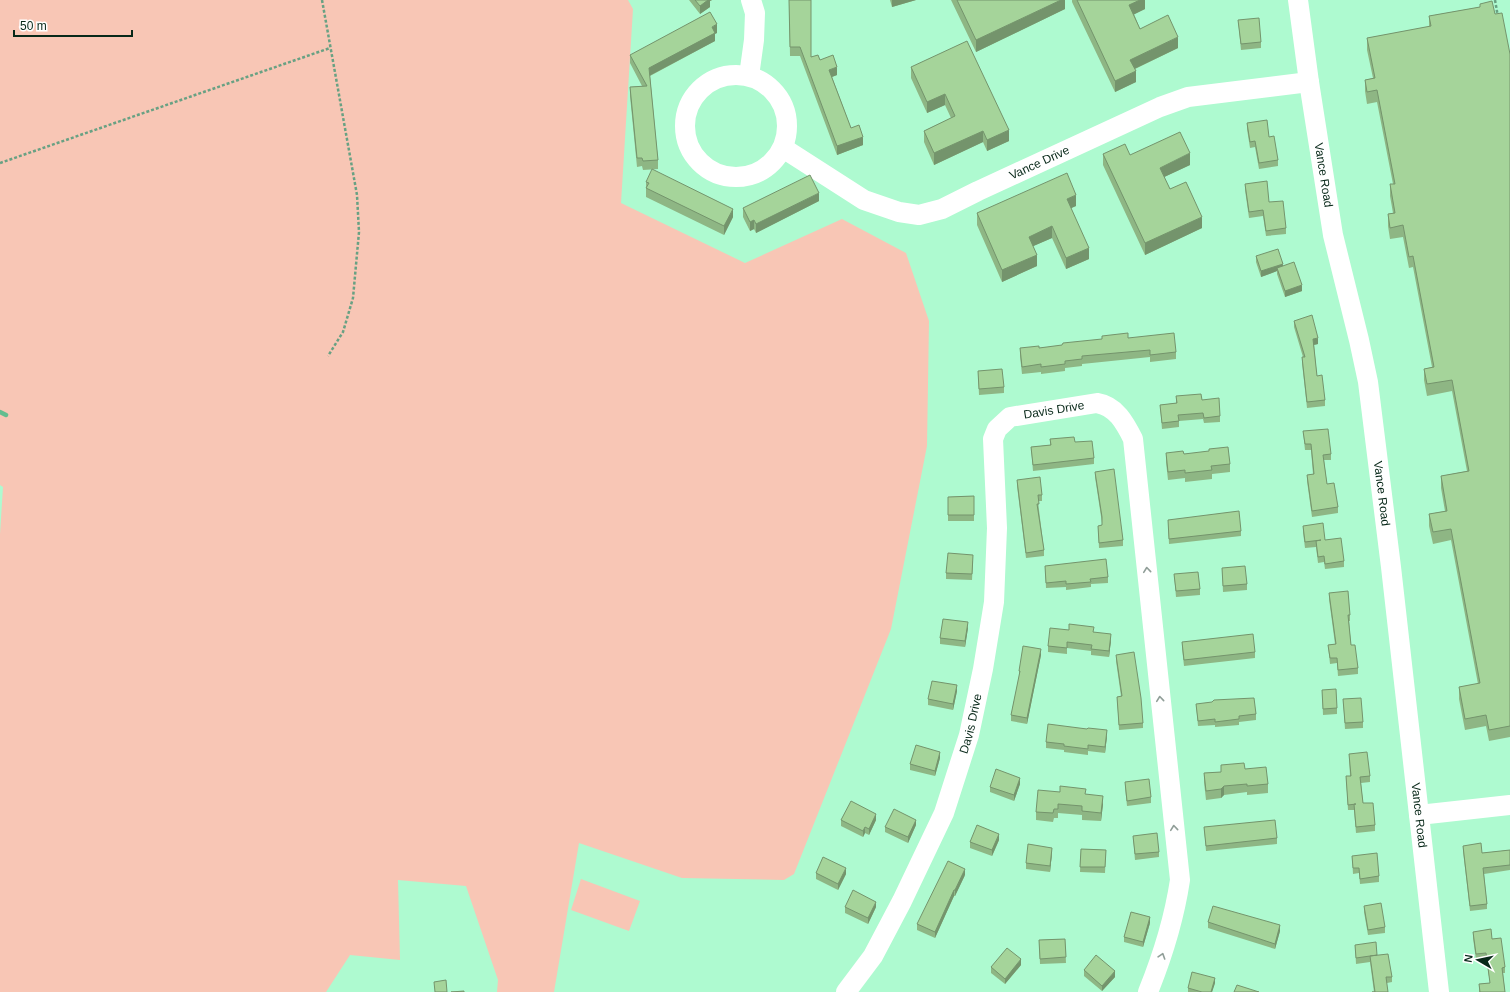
<svg xmlns="http://www.w3.org/2000/svg" width="1510" height="992" viewBox="0 0 1510 992" font-family="Arial,sans-serif">
<style>
.green{fill:#f8c6b5}
.lines{fill:none;stroke-linecap:round;stroke-linejoin:round}
.stream{stroke:#63bd8f;stroke-width:4.5}
.path{stroke:#68a183;stroke-width:2.5;stroke-dasharray:3 2;stroke-linecap:butt}
.minor{stroke:#fff;stroke-width:20}
.wall{fill:#8eb684}
.shaded-wall{fill:#74946c}
.building{fill:#a5d49a;stroke:#74946c}
.oneway{stroke:#909e98}
.labels{text-anchor:middle;dominant-baseline:central;stroke-width:3.5;stroke-linejoin:round;paint-order:stroke}
.street-label{font-size:12px;fill:#082819;stroke:#fff}
</style>
<rect width="100%" height="100%" fill="#aefad0"/>
<path class="green" d="M0,0H628L633,9L621,203L745,263L842,219L906,253L929,321L927,446L891,629L794,874L784,880L682,878L579,843L554,992H497L498,980L466,886L398,880L400,960L350,955L326,992H0V534L3,487L0,485Z
M581,879L640,901L629,931L571,910Z"/>
<g class="lines">
<path class="stream" d="M0,412L6,415"/>
<path class="path" d="M322,0L357,195L359,232L353,298L343,332L328,356
M1495,0L1498,17
M0,163L330,48"/>
<g class="minor">
<path id="s1" d="M1298,0L1309,82L1333,235L1359,340L1368,382L1391,567L1439,992"/>
<circle cx="736" cy="126" r="51"/>
<path d="M749,76L754,40L755,13L751,0"/>
<path id="s2" d="M783,148L864,200L899,212L919,215L942,209L978,191L1160,107L1188,97L1309,82"/>
<path d="M1419,815L1510,805"/>
<path id="s3" d="M846,992L873,956L902,901L944,813L969,735L983,669L994,602L997,528L993,439L997,429L1010,417L1097,403C1116,406 1125,423 1133,439L1180,880C1174,920 1163,955 1148,992"/>
</g>
</g>
<path class="wall" d="M689,0H712L710,1V7L700,14Z
M789,0L811,57L820,60L837,75L832,77L851,128L863,145L837,155L800,56H790Z
M890,0H916L892,7Z
M951,0H1065V9L976,52Z
M1072,0H1145V9L1134,14L1140,29L1178,48L1135,69L1136,82L1115,92L1072,2Z
M1480,4L1495,14L1510,54V737L1489,741L1486,726L1465,730L1459,699V687L1478,684L1451,540L1433,544L1429,526V514L1445,511L1441,488V476L1467,471L1452,391L1427,396L1424,380V369L1432,367L1413,267L1409,268L1403,237L1390,239L1388,226V214L1393,213L1390,196V184H1393L1377,102L1367,104L1365,91V80L1373,78L1367,50V38L1429,27V16L1480,7Z
M1238,20L1261,42V48L1241,50Z
M717,33L715,34V41L650,76L658,160V169L643,170L642,166L637,167L630,96V87L642,86L630,63V55Z
M911,67L1009,141L987,151L983,142L934,165L924,142V131L951,118L945,105L927,113L911,78Z
M1247,123L1269,137L1278,160V166L1259,169L1255,147L1250,148L1247,129Z
M1103,154L1130,155L1190,165L1164,177L1170,189L1202,228L1145,255L1103,165Z
M646,182L733,217L724,235L646,197Z
M1245,184L1286,228V234L1266,236L1263,216L1249,218L1245,190Z
M819,201L756,233L754,229L750,231L743,217V208Z
M1076,206L1071,208L1089,259L1066,269L1052,238L1033,246L1037,266L1002,282L977,225V213Z
M1256,256L1283,266L1302,291L1285,297L1277,274V271L1261,277L1256,262Z
M1294,321L1318,344L1314,345L1317,376L1325,400V406L1307,408L1302,363V357H1303L1294,327Z
M1128,338L1176,352V359L1150,362V357L1082,364V366L1065,368V371L1041,374V372L1022,374L1020,356V348H1039Z
M978,371L1004,387V393L979,395Z
M1176,396L1202,400L1220,416V422L1204,423L1203,419L1179,421V427L1162,429L1160,405L1176,403Z
M1303,431L1331,454V460H1324L1327,484L1338,507V513L1312,517L1307,481V475L1313,474L1311,450H1305Z
M1050,439L1075,442L1094,458V464L1033,471L1031,447L1050,445Z
M1166,453L1184,454L1230,464V472L1212,474V479L1185,482V478L1168,480L1166,462Z
M1095,472L1123,540V546L1099,548L1098,526L1102,525V523L1095,477Z
M1017,480L1042,495V501H1038L1039,510L1044,550V556L1026,558L1017,486Z
M974,496V521H948V497Z
M1168,520L1241,531V536L1169,544Z
M1303,526L1325,540L1344,561V567L1325,569L1324,562L1318,563L1316,547L1305,548L1303,532Z
M973,561L972,580L946,579V573Z
M1045,566L1108,577V583L1091,584V587L1066,590V587L1046,588Z
M1222,568L1247,584V590L1223,592Z
M1174,574L1200,589V595L1176,597Z
M1329,593L1350,615V621H1349L1351,645L1358,668V674L1338,676L1337,663L1330,664L1328,645L1335,644L1329,599Z
M968,628L965,647L940,644V638Z
M1069,630L1094,632L1111,640L1109,657L1091,655V651L1067,648V654L1048,652V646Z
M1182,642L1255,652V658L1184,666L1182,648Z
M1041,655L1027,724L1011,721V715L1019,677V671Z
M1116,655L1143,723V728L1119,730L1117,697L1121,696L1116,661Z
M1322,690L1337,708V714L1323,715Z
M957,691L953,710L928,705V699Z
M1343,699L1363,722V728L1345,729Z
M1196,704L1256,714V720L1239,722V725L1215,727V725L1198,726Z
M1107,736L1105,753L1088,751V755L1064,752V750L1046,748V742Z
M1349,754L1370,776V782L1361,783L1363,803L1375,825V831L1356,833L1354,810H1348L1346,776H1350Z
M940,758L935,776L910,770V764Z
M1221,765L1245,769L1268,784V793L1247,795V792L1224,795L1221,798L1206,800L1204,782V773L1221,772Z
M1125,782L1151,797V803L1127,806L1125,787Z
M1020,784L1014,801L990,792V787Z
M1086,794L1103,804L1101,821L1082,820V815L1058,813V818H1054L1053,822L1036,820V812Z
M841,820H876L869,835L865,833L863,837L841,826Z
M916,825L908,843L885,832V827Z
M1204,827L1277,838V844L1206,851Z
M1133,836L1159,852V857L1135,860Z
M999,840L992,856L970,848V842Z
M1463,846L1482,853L1510,850V870L1484,874L1487,904V909L1470,911L1463,851Z
M1081,849L1106,850L1105,873L1080,872Z
M1052,853L1050,872L1026,869V863Z
M1352,856L1379,876V882L1360,884L1359,873L1353,874Z
M816,873L846,874L838,890L816,879Z
M965,875L955,896H954L935,938L917,930V924Z
M1364,906L1385,927V933L1368,935L1364,912Z
M845,907H876L868,924L845,913Z
M1208,922L1280,931L1275,949L1208,928Z
M1150,923L1143,947L1124,942V937Z
M1473,932L1492,939L1505,967V973H1503L1505,992H1479V984L1490,983L1486,958L1476,960L1473,938Z
M1065,939L1066,963L1040,964L1039,940Z
M1355,945L1377,955L1392,977V982L1387,983L1374,992L1370,962L1356,964Z
M1021,965L1005,984L991,973V967Z
M1084,970L1115,977L1102,991L1084,976Z
M1215,983L1212,992H1188V988Z"/>
<path class="shaded-wall" d="M707,0H712L710,1V7L700,14V6Z
M892,0H916L892,7Z
M1061,0H1065V9L976,52V40Z
M1140,0H1145V9L1129,17V5Z
M717,24V33L715,34V41L649,76V68Z
M1178,37V48L1130,71V60Z
M837,67V75L829,78V70Z
M1136,71V82L1115,92V81Z
M945,94V105L927,113V102Z
M1009,130V141L987,151V140Z
M983,131V142L934,165V153Z
M863,137V145L837,155V146Z
M1190,153V165L1160,179V168Z
M819,193V201L756,233V224Z
M1076,195V206L1067,210V199Z
M733,209V217L724,235V226Z
M1202,217V228L1145,255V243Z
M754,220V229L750,231V222Z
M1052,226V238L1029,248V237Z
M1089,248V259L1066,269V258Z
M1037,255V266L1002,282V270Z
M1283,264V269L1277,268V271L1261,277V271Z
M1302,285V291L1285,297V291Z
M1318,338V344L1313,345V339Z
M968,622V628L965,647V641Z
M1111,634V640L1109,657V651Z
M1041,649V655L1027,724V718Z
M957,685V691L953,710V704Z
M1107,730V736L1105,753V747Z
M940,752V758L935,776V771Z
M1020,778V784L1014,801V795Z
M1224,786V795L1221,798V789Z
M1103,796V804L1101,821V813Z
M876,814V820L869,835V829Z
M916,820V825L908,843V837Z
M865,827V833L863,837V831Z
M999,834V840L992,856V850Z
M1052,848V853L1050,872V866Z
M846,868V874L838,890V884Z
M965,869V875L955,896V890Z
M954,890V896L935,938V932Z
M876,902V907L868,924V918Z
M1150,917V923L1143,947V942Z
M1280,925V931L1275,949V944Z
M1021,959V965L1005,984V979Z
M1115,971V977L1102,991V986Z
M1215,978V983L1212,992H1211Z"/>
<path class="building" d="M695,0H708L700,6Z
M789,0H811V57L818,55L820,60L833,55L837,67L829,70L851,128L859,125L863,137L837,146L800,47H790Z
M957,0H1061L976,40Z
M1077,0H1140L1129,5L1140,29L1168,15L1178,37L1130,60L1136,71L1115,81Z
M1492,1L1495,14L1502,13L1510,54V726L1489,730L1486,715L1465,719L1459,687L1480,683L1451,529L1433,532L1429,514L1447,511L1441,476L1469,471L1452,380L1427,384L1424,369L1434,367L1413,256L1409,257L1403,225L1390,228L1388,214L1395,213L1390,184H1395L1377,90L1367,92L1365,80L1375,78L1367,38L1431,26L1429,16L1480,7V4Z
M710,12L717,24L712,27L715,33L649,68L658,160L643,161L642,158H637L630,87L647,86L630,55Z
M1259,18L1261,42L1241,44L1238,20Z
M967,41L1009,130L987,140L983,131L934,153L924,131L955,116L945,94L927,102L911,67Z
M1267,120L1269,137L1274,136L1278,160L1259,163L1255,141L1250,142L1247,123Z
M1180,132L1190,153L1160,168L1170,189L1186,182L1202,217L1145,243L1103,154L1125,144L1130,155Z
M652,169L733,209L724,226L646,188L649,183L646,182Z
M1067,173L1076,195L1067,199L1089,248L1066,258L1052,226L1029,237L1037,255L1002,270L977,213Z
M810,175L819,193L756,224L754,220L750,222L743,208Z
M1267,181L1269,202L1283,201L1286,228L1266,231L1263,210L1249,212L1245,184Z
M1278,249L1283,264L1261,271L1256,256Z
M1294,262L1302,285L1285,291L1277,268Z
M1312,315L1318,338L1313,339L1317,376L1322,375L1325,400L1307,402L1302,357H1305L1294,321Z
M1128,333V338L1174,333L1176,352L1150,355V350L1082,356V359L1065,361V364L1041,367V364L1022,367L1020,348L1039,346V348L1062,345L1063,343L1102,339V336Z
M1002,369L1004,387L979,389L978,371Z
M1201,394L1202,400L1219,398L1220,416L1204,418L1203,413L1178,415L1179,421L1162,423L1160,405L1177,403L1176,396Z
M1328,429L1331,454L1323,455L1327,484L1334,483L1338,507L1312,511L1307,475L1314,474L1311,444H1305L1303,431Z
M1074,437L1075,442L1092,441L1094,458L1033,465L1031,447L1051,445L1050,439Z
M1228,447L1230,464L1211,466L1212,470L1185,473V470L1168,472L1166,453L1183,451L1184,454L1209,451V449Z
M1114,469L1123,540L1099,543L1098,526L1102,525V517L1095,472Z
M1040,477L1042,495H1038L1039,504H1037L1044,550L1026,553L1017,480Z
M974,496V515H948V497Z
M1239,511L1241,531L1169,539L1168,520Z
M1323,523L1325,540L1341,538L1344,561L1325,564L1324,556L1318,557L1316,541L1321,540L1305,542L1303,526Z
M948,553L973,555L972,574L946,573Z
M1106,559L1108,577L1090,579L1091,582L1066,584V581L1046,583L1045,566Z
M1245,566L1247,584L1223,586L1222,568Z
M1198,572L1200,589L1176,591L1174,574Z
M1348,591L1350,615H1348L1351,645H1355L1358,668L1338,670L1337,658H1330L1328,645L1336,644L1329,593Z
M943,619L968,622L965,641L940,638Z
M1069,624L1094,627L1093,632L1111,634L1109,651L1091,649L1092,645L1067,642V648L1048,646L1050,628L1069,630Z
M1253,634L1255,652L1184,660L1182,642Z
M1023,646L1041,649L1027,718L1011,715L1020,671H1019Z
M1134,652L1141,698L1143,723L1119,725L1117,697L1122,696L1116,655Z
M932,681L957,685L953,704L928,699Z
M1336,689L1337,708L1323,709L1322,690Z
M1254,698L1256,714L1239,716V719L1215,722V719L1198,721L1196,704L1212,702L1214,700Z
M1361,698L1363,722L1345,723L1343,699Z
M1048,724L1087,729L1088,728L1107,730L1105,747L1088,745V749L1064,746V744L1046,742Z
M916,745L940,752L935,771L910,764Z
M1367,752L1370,776L1360,777L1363,803H1373L1375,825L1356,827L1354,804H1356L1348,805L1346,776H1351L1349,754Z
M1244,763L1245,769L1266,767L1268,784L1247,786V784L1224,786L1221,789L1206,791L1204,773L1221,772V765Z
M996,769L1020,778L1014,795L990,787Z
M1149,779L1151,797L1127,801L1125,782Z
M1060,786L1086,789L1085,794L1103,796L1101,813L1082,811V806L1058,804V809H1054L1053,813L1036,812L1038,790L1060,792Z
M851,801L876,814L869,829L865,827L863,831L841,820Z
M894,809L916,820L908,837L885,827Z
M1275,820L1277,838L1206,846L1204,827Z
M977,825L999,834L992,850L970,842Z
M1157,833L1159,852L1135,854L1133,836Z
M1481,843L1482,853L1510,850V865L1483,868L1487,904L1470,906L1463,846Z
M1028,844L1052,848L1050,866L1026,863Z
M1081,849L1106,850L1105,867H1080Z
M1377,853L1379,876L1360,879L1359,868H1353L1352,856Z
M823,857L846,868L838,884L816,873Z
M948,861L965,869L955,890H954L935,932L917,924Z
M853,890L876,902L868,918L845,907Z
M1381,903L1385,927L1368,930L1364,906Z
M1213,906L1280,925L1275,944L1208,922Z
M1131,912L1150,917L1143,942L1124,937Z
M1491,929L1492,939L1501,938L1505,967L1502,968L1505,992H1480L1479,984L1490,983L1486,953L1476,954L1473,932Z
M1065,939L1066,957L1040,959L1039,940Z
M1376,942L1377,955L1356,958L1355,945Z
M1007,948L1021,959L1005,979L991,967Z
M1388,954L1392,977H1386L1388,992H1372H1375L1370,956Z
M1096,955L1115,971L1102,986L1084,970Z
M1192,972L1215,978L1211,992H1202L1188,988Z
M446,980L447,992H435L434,982Z
M1237,985L1259,992H1234Z
M464,991V992H451Z"/>
<defs><path id="oneway-chevron" d="M-2-3.5L2.5 0L-2 3.5" fill="none" stroke-width="1.6" stroke-linecap="round" stroke-linejoin="round"/></defs>
<g class="oneway">
<use href="#oneway-chevron" transform="translate(1147 570) rotate(-96)"/>
<use href="#oneway-chevron" transform="translate(1160 699) rotate(-96)"/>
<use href="#oneway-chevron" transform="translate(1174 828) rotate(-96)"/>
<use href="#oneway-chevron" transform="translate(1162 956) rotate(-72)"/>
</g>
<g class="labels">
<g class="street-label">
<text stroke="none"><textPath href="#s2" startOffset="285">Vance Drive</textPath></text>
<text stroke="none"><textPath href="#s1" startOffset="177">Vance Road</textPath></text>
<text stroke="none"><textPath href="#s3" startOffset="658">Davis Drive</textPath></text>
<text stroke="none"><textPath href="#s1" startOffset="501">Vance Road</textPath></text>
<text stroke="none"><textPath href="#s3" startOffset="298">Davis Drive</textPath></text>
<text stroke="none"><textPath href="#s1" startOffset="825">Vance Road</textPath></text>
</g>
</g>
<g transform="translate(1478 960) rotate(279)" stroke="#ffffff" stroke-width="3" paint-order="stroke">
<path d="M0-3L7 15L0 10L-7 15Z" fill="#082819"/>
<text y="-6" font-size="11" font-weight="bold" text-anchor="middle" fill="#082819">N</text>
</g>
<path d="M14 30v6h118v-6" fill="none" stroke="#082819" stroke-width="2"/>
<text x="20" y="30" font-size="12" fill="#082819" stroke="#ffffff" stroke-width="3" paint-order="stroke">50 m</text>
</svg>
